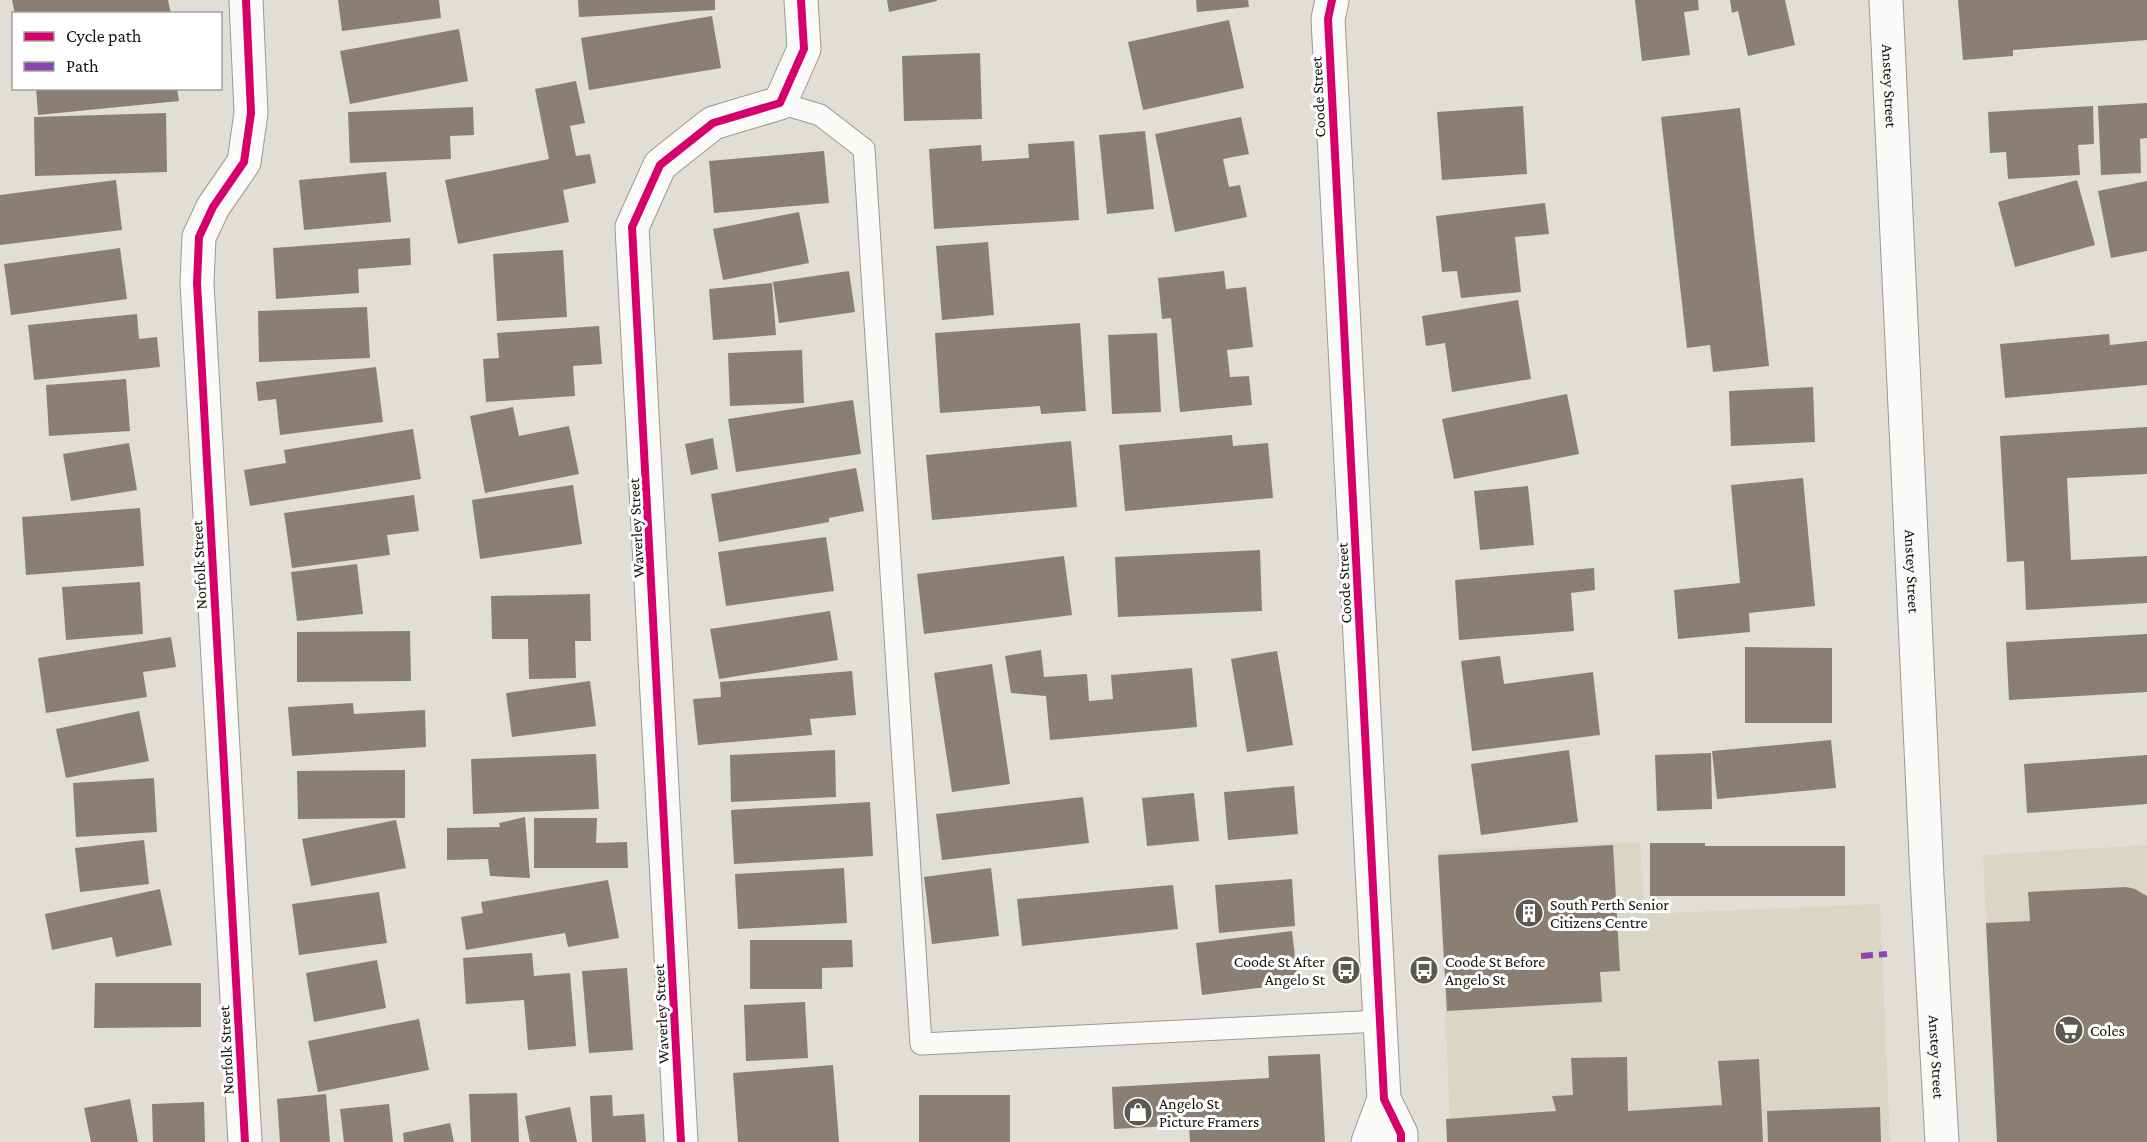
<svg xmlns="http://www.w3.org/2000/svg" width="2147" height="1142" viewBox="0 0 2147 1142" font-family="'Crimson Pro',serif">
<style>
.built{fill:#dad6c4}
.building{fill:#8b7f73}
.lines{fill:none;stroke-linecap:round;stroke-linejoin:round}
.service-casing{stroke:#9b9992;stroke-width:23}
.minor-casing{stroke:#9b9992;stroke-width:35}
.tertiary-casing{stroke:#9b9992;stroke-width:35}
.service{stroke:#fafaf9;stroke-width:21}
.minor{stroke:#fafaf9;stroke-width:33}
.tertiary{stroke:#fafaf9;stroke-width:33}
.quiet{stroke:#8e44ad;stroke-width:6;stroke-dasharray:12 6;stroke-linecap:butt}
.cycleway-casing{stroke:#fff;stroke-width:11}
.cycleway{stroke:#d6006c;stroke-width:8}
.labels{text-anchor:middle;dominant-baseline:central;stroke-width:6;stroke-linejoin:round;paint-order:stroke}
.street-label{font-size:16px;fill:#13120c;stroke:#fff}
.poi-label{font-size:16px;fill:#13120c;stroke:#fff;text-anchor:start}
</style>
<rect width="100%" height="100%" fill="#e0ded5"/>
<path class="built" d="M1640,842L1644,914L1880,904L1890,1142H1451L1438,851Z
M2147,845V1142H1997L1983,855Z"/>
<path class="building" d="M12,0H168L171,14H15Z
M338,0H439L441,18L342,31Z
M578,0H715V10L579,17Z
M887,0H937V1L889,12Z
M1196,0H1248L1249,7L1197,12Z
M1635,0H1698L1699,10L1684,12L1690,55L1642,61Z
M1730,0H1785L1795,45L1748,56L1738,11L1732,13Z
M1958,0H2147V40L2013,50V56L1963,60Z
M712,16L721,68L589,90L581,38Z
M1229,20L1244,88L1143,110L1128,42Z
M459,29L468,81L350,104L340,51Z
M980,53L982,119L904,121L902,56Z
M576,81L585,123L570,126L576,156L590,154L596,183L563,190L569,222L458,244L445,180L549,159L535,89Z
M36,88H177L179,101L38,115Z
M2147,103V138L2140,139L2141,173L2101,175L2098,106Z
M1523,106L1527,174L1442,180L1437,112Z
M2093,106L2094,144L2078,145L2080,175L2008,179L2006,152L1990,153L1988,112Z
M473,107L474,135L450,136L451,159L350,163L348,112Z
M1740,108L1769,366L1713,372L1710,345L1687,348L1661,117Z
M166,113L167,172L35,176L34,117Z
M1241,117L1249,154L1223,159L1229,187L1240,185L1247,217L1175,232L1155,134Z
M1145,131L1154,209L1107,214L1099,135Z
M1074,141L1079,220L934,229L929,149L981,145L982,161L1029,158L1028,144Z
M824,151L829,203L714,213L709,161Z
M386,172L391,222L304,230L299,180Z
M116,180L122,230L0,245V195Z
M2077,180L2095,245L2015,267L1998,202Z
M2147,181V251L2111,258L2098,191Z
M1545,203L1549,234L1515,237L1521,292L1461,298L1457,271L1442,272L1436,216Z
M799,212L809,263L723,280L713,229Z
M410,238L411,265L358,269L359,293L276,299L273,248Z
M988,242L994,315L942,320L936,246Z
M120,248L127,299L11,315L4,264Z
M563,250L567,317L497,321L493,254Z
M849,271L855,312L779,323L773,282Z
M1224,271L1226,289L1246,287L1253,347L1227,350L1230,377L1249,376L1252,405L1180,412L1171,318L1162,319L1158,278Z
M772,283L776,335L713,340L709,289Z
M1518,300L1531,379L1452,392L1445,343L1426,346L1422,316Z
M367,307L370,358L259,362L258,311Z
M137,314L139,339L157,337L160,367L34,380L28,325Z
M1080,323L1086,411L1041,414L1040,406L940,413L935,333Z
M599,326L602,364L573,366L575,396L486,402L483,359L499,358L497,333Z
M1157,333L1161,412L1112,414L1108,335Z
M2109,334L2110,345L2147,341V385L2005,398L2000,344Z
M802,350L804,403L730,406L728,353Z
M376,367L383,422L280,435L276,399L258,401L256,382Z
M126,379L130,431L49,436L46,385Z
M1813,387L1815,442L1731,446L1729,391Z
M1567,394L1579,454L1454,479L1442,419Z
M853,400L861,454L736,472L728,419Z
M513,407L519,436L569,426L579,474L485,493L470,416Z
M2147,427V474L2067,478L2071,560L2147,556V603L2026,610L2024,561L2007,562L2000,436Z
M413,429L421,479L250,506L244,470L286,463L284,450Z
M1232,435L1233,446L1268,443L1273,498L1125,511L1119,445Z
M713,438L718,469L691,475L685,444Z
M1071,441L1077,507L932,520L926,455Z
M129,443L137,490L71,501L63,454Z
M856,468L864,511L829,518V522L719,542L711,494Z
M1803,478L1815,606L1749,613L1750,632L1678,639L1674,590L1740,583L1731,485Z
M573,485L582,544L480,559L472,500Z
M1528,486L1534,545L1480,550L1474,491Z
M414,495L419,531L387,535L390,555L292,568L284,513Z
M140,508L144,566L26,575L22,517Z
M826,537L834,591L726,606L718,552Z
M1260,550L1262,611L1118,617L1115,557Z
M1064,556L1072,615L924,634L917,574Z
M357,564L363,614L297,621L291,572Z
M1594,568L1595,590L1571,593L1574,631L1459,640L1455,580Z
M140,582L143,634L66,640L62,587Z
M590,594L591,641H575L576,678L529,679L528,639H492L491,596Z
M830,611L838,660L719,679L710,629Z
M410,631L411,681L297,682V632Z
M2147,634V692L2009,700L2006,642Z
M171,637L176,667L143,672L147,697L46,713L38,658Z
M1745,647L1832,648V723H1745Z
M1041,650L1044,677L1087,674L1089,701L1113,699L1111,675L1192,668L1197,727L1050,740L1046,696L1011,693L1005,656Z
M1277,651L1293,745L1247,752L1231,659Z
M1500,656L1504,684L1593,672L1600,735L1472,751L1461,661Z
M992,664L1010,784L952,792L934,673Z
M852,671L856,715L810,719L812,735L698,745L693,699L721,697L720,682Z
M590,681L596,726L512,737L506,693Z
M353,703L354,714L425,710L426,747L292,756L288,707Z
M139,711L149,761L66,778L56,729Z
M1831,740L1836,788L1717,799L1712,751Z
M835,750L836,797L731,802L730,755Z
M1569,750L1578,822L1481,835L1471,764Z
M1711,753L1712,809L1657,811L1655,755Z
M596,754L599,809L473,814L471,759Z
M2147,755V804L2027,813L2024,764Z
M405,770V818L298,819L297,771Z
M154,778L157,832L76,837L73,783Z
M1294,786L1298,834L1228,840L1224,792Z
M1194,793L1199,841L1147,846L1142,798Z
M1083,797L1089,843L942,860L936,814Z
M870,802L873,856L734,864L731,810Z
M525,817L530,878L490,876L488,859L447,860V828L500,827L499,823Z
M534,818H597L596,843L627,842L628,868H534Z
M396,820L406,868L311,886L302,839Z
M144,840L149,884L80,892L75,848Z
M1650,843H1705V846H1845V896H1650Z
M1613,845L1620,971L1600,972L1602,1002L1447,1011L1438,855Z
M844,868L847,923L738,929L735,874Z
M991,868L999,936L932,944L924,877Z
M1292,879L1295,926L1219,933L1215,885Z
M608,880L619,938L568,947L565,933L466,950L461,917L483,913L481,902Z
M1173,885L1178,929L1022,946L1017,899Z
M2126,887L2135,889L2147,896V1142H1997L1986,923L2030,921L2028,892Z
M160,889L172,945L116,957L112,937L52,950L45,914Z
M379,892L387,943L299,955L292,904Z
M1292,931L1298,983L1202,995L1196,943Z
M750,940H852L853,967L822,968V989H750Z
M532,953L534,976L570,973L576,1046L528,1050L524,1000L466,1004L463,958Z
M377,960L386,1008L314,1022L306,973Z
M627,968L633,1050L589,1053L582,971Z
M95,983H201V1027L94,1028Z
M805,1002L808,1058L746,1061L744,1005Z
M419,1019L429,1070L318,1092L308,1041Z
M1320,1054L1325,1142H1190L1189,1125L1114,1129L1112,1087L1269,1078L1268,1056Z
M1627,1057L1628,1111L1722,1105L1718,1061L1759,1059L1763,1142H1447L1446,1119L1556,1111L1552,1096L1573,1095L1571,1058Z
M833,1065L839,1142H738L733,1073Z
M517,1093L519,1142H471L469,1094Z
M326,1094L330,1142H280L277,1099Z
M612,1095L613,1116L644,1114L646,1142H592L590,1096Z
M919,1095H1010V1142H919Z
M130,1099L138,1142H91L84,1108Z
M204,1102L205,1142H153L152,1104Z
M389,1104L393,1142H344L340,1109Z
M570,1107L577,1142H530L525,1116Z
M1880,1107L1881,1142H1768L1767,1111Z
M450,1123L454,1142H404L403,1133Z"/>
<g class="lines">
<g class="service-casing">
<path id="service" d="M780,103L820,115L864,149L921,1044L1380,1021"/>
</g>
<g class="minor-casing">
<g id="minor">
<path id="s1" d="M1886,0L1927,877L1942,1142"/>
<path d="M245,1142L197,283L199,237L213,207L244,162L251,113L246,0"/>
<path d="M681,1142L632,227L660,165L713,123L780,103L804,49L801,0"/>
</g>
</g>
<g class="tertiary-casing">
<path id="tertiary" d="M1332,0L1328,19L1384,1099L1401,1134V1142
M1368,1142L1384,1099"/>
</g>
<use href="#service" class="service"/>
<use href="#minor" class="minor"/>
<use href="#tertiary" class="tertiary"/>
<path class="quiet" d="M1861,956L1887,954"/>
<g class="cycleway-casing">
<path id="cycleway" d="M1332,0L1328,19L1384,1099L1401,1134V1142
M245,1142L197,283L199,237L213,207L244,162L251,113L246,0
M681,1142L632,227L660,165L713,123L780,103L804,49L801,0"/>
</g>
<use href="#cycleway" class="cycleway"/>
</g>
<defs>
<g id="building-disc" transform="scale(1.5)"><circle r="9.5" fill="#5b5952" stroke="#fff"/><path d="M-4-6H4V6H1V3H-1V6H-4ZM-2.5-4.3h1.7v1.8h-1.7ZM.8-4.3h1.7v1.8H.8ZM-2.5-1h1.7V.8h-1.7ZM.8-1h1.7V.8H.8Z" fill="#fff"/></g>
<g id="bus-disc" transform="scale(1.5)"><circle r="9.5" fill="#5b5952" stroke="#fff"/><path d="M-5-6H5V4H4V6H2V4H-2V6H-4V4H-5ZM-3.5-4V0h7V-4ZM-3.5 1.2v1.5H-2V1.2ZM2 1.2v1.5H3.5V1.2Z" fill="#fff"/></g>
<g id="supermarket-disc" transform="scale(1.5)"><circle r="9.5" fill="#5b5952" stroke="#fff"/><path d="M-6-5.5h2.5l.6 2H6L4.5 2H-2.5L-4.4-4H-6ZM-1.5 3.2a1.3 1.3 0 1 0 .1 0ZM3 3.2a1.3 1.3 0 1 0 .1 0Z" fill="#fff"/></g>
<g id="shop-disc" transform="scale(1.5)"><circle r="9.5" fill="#5b5952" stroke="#fff"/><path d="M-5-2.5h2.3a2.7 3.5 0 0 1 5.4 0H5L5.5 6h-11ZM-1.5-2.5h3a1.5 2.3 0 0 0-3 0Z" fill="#fff"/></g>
</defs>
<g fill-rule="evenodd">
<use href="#building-disc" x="1529" y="913"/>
<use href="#bus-disc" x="1346" y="970"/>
<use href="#bus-disc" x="1424" y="970"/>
<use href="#supermarket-disc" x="2069" y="1030"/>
<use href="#shop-disc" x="1138" y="1112"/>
</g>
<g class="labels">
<g class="street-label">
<text stroke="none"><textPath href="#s1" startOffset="86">Anstey Street</textPath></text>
<text transform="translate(1318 97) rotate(-93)">Coode Street</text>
<text transform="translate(636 528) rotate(-93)">Waverley Street</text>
<text transform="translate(199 565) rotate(-93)">Norfolk Street</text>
<text stroke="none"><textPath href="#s1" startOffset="572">Anstey Street</textPath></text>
<text transform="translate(1344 583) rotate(-93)">Coode Street</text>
<text transform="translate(661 1014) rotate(-93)">Waverley Street</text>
<text transform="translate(226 1050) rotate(-93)">Norfolk Street</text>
<text stroke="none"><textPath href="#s1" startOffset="1058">Anstey Street</textPath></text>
</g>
<g class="poi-label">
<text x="1550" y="904">South Perth Senior<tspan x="1550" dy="18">Citizens Centre</tspan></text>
<text x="1325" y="961" text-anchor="end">Coode St After<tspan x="1325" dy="18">Angelo St</tspan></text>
<text x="1445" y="961">Coode St Before<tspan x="1445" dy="18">Angelo St</tspan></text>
<text x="2090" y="1030">Coles</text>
<text x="1159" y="1103">Angelo St<tspan x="1159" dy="18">Picture Framers</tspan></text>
</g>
</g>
<rect x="12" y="12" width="210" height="78" fill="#ffffff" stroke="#a1a09e" stroke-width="1.5"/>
<rect x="24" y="32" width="30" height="9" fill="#d6006c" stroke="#a1a09e" stroke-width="1.5"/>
<text x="66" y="42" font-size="18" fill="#13120c">Cycle path</text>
<rect x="24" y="62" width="30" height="9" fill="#8e44ad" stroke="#a1a09e" stroke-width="1.5"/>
<text x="66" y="72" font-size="18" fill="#13120c">Path</text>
</svg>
